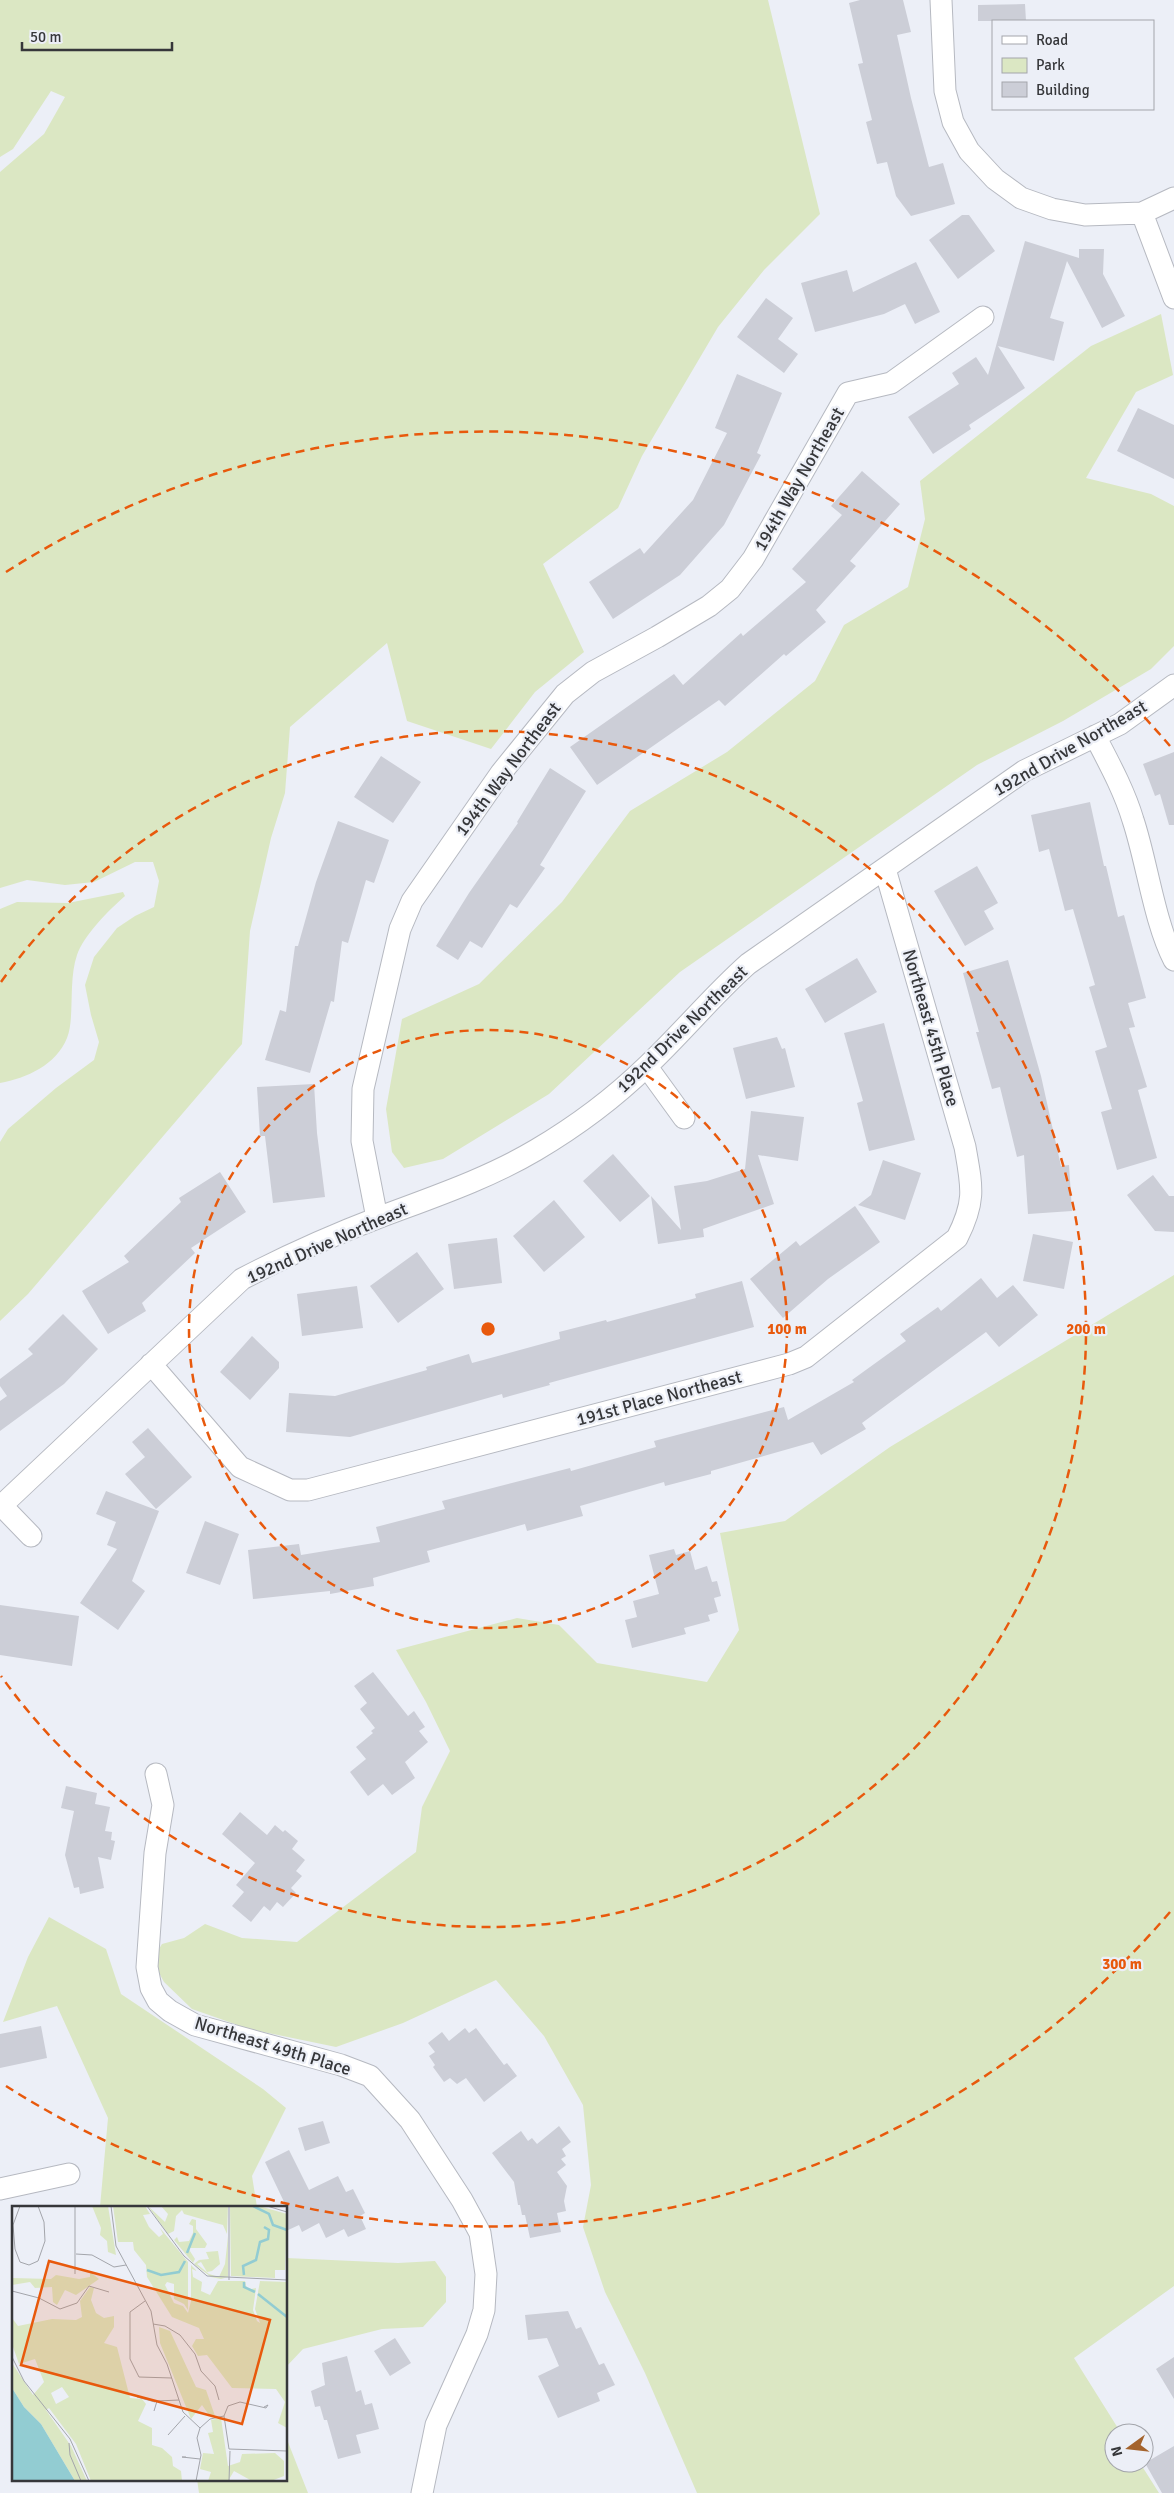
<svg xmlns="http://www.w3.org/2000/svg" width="1174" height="2493" viewBox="0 0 1174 2493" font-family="Signika,sans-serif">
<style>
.green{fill:#dbe7c3}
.building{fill:#ccced7}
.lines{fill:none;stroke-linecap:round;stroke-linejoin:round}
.street-casing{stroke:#b6b9c1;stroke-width:23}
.street{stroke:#fff;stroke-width:21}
.ring{fill:none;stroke:#e8590c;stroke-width:2.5;stroke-dasharray:9 6}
.labels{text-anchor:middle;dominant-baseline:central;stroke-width:4.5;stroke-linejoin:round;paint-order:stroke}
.street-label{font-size:18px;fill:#36373a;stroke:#eceff7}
.inset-river{fill:none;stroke:#92ccd2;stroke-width:2.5}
.inset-road{fill:none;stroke:#a3a5ab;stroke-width:1}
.view{fill:#e8590c;fill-opacity:0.15;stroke:#e8590c;stroke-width:2.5}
.inset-edge{fill:none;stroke:#36373a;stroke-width:2.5}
.centre{fill:#e8590c;stroke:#eceff7;stroke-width:2.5}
.ring-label{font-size:15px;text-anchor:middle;font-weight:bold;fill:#e8590c;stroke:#eceff7;stroke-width:4.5;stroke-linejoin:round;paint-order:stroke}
</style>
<rect width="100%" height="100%" fill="#eceff7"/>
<path class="green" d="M0,0H768L820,214L764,270L718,327L642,456L618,508L543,564L584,652L535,692L491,749L407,721L387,643L290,727L285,793L271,838L250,931L242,1044L28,1294L0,1321V1142L8,1129L56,1088L94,1060L99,1042L91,1015L85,985L94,957L117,928L135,916L154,907L159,881L153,862H135L94,882L65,885L27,880L0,888V172L44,134L65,97L51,91L13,149L0,157Z
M1161,314L1173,375L1136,392L1086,478L1151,494L1174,506V646L1151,669L1063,721L977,765L680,972L549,1094L443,1159L404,1168L392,1152L386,1109L402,1019L479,984L562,902L630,811L727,752L815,681L844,625L908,587L925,519L920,481L1091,346Z
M123,892L125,896C109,910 84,935 77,955C68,981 75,1019 67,1038C56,1065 27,1078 0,1083V909L17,902L68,903Z
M1174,1275V2286L1074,2358L1121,2433H1114V2463H1140L1159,2493H697L645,2373L605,2292L583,2227L591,2185L583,2105L544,2036L496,1980L403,2023L336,2047L249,2029L192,2009L164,1982L152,1960L162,1944L184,1938L205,1924L242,1938L297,1942L416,1852L422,1807L450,1751L426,1702L396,1650L517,1618L559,1625L597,1663L707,1682L739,1630L720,1533L785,1521L890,1447Z
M49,1917L106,1949L121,1994L263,2089L286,2108L252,2176L257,2207H100L108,2118L57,2006L3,2022L28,1957Z
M286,2258L398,2263L435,2261L446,2277V2302L423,2327L382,2329L303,2349L286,2367Z
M286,2437L308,2493H199L197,2479H286Z"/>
<path class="building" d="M860,0H903L911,32L897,35L911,98L929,167L943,163L955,204L911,216L896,196L887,162L877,164L866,122L872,120L858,64L863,63L849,3Z
M1025,4L1026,21H978V5Z
M962,215H969L995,251L958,279L929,240Z
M1025,241L1079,258V249H1104L1103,274L1125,316L1102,328L1067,261L1050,318L1064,322L1054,361L998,346L1025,388L969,425L971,429L933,454L908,417L959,384L952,373L976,357L988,375Z
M916,262L940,312L915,324L905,304L884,314L815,332L801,283L847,270L853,292Z
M766,298L793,318L778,339L798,354L784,373L737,337Z
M737,374L782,393L757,453L761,455L724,525L680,575L613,619L589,582L640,548L644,554L693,500L727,433L715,428Z
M1138,408L1174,425V479L1117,451Z
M862,471L900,504L850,561L856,566L816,610L826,622L786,656L784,654L725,706L719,700L597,785L570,747L674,674L683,685L741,633L743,636L806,582L792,569L842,515L831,506Z
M1174,752V825H1169L1160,794L1155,796L1143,764Z
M381,756L421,782L393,823L354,797Z
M550,768L586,791L540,865L545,868L517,908L510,904L482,948L470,941L458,960L436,946L469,893L518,823L517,822Z
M1090,802L1104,866H1106L1118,917L1124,915L1146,998L1128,1003L1135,1027L1129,1028L1147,1087L1138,1090L1157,1158L1117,1170L1101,1112L1112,1109L1095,1051L1107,1047L1089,987L1095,985L1073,909L1065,911L1049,849L1039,852L1031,815Z
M338,821L389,840L374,883L366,880L348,943L342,941L334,1002L331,1001L310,1073L265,1060L280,1010L286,1012L295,946H298L316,882Z
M977,866L998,903L984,911L994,929L965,946L934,891Z
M857,958L877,992L825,1023L805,989Z
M1008,960L1041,1076L1061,1166L1069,1165L1072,1211L1028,1214L1024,1155L1017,1157L1000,1087L992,1089L976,1032H979L963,973Z
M884,1023L915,1140L869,1151L857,1103L863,1101L844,1033Z
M777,1037L782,1049L785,1048L795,1087L746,1099L733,1048Z
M314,1084L317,1133L325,1197L273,1203L265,1136H260L257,1087Z
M751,1111L804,1117L798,1161L758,1155L774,1204L703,1229L704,1237L658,1244L651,1196L681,1230L674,1186L707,1181L745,1169Z
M613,1154L650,1196L620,1222L583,1181Z
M883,1160L921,1173L905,1220L858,1205L871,1195Z
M220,1172L246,1212L191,1248L195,1253L142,1303L146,1311L108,1334L82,1291L129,1262L124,1256L181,1202L179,1198Z
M1153,1175L1169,1196H1174V1232L1155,1231L1127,1195Z
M554,1200L585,1237L544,1272L513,1236Z
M855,1206L880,1242L828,1279L783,1318L750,1279L796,1241L800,1246Z
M1033,1234L1073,1242L1064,1289L1023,1281Z
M497,1238L502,1283L454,1289L448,1244Z
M417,1252L444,1289L398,1323L370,1286Z
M981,1278L997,1298L1013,1285L1038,1315L999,1347L986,1332L862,1423L866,1429L821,1455L813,1442L711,1471V1474L665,1486L664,1482L580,1506L583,1516L527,1531L525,1524L427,1551L430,1562L373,1578L374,1586L330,1594V1591L253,1599L248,1550L299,1544L301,1555L380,1542L376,1527L445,1509L442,1501L570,1468L571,1471L656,1447L654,1441L784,1407L788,1420L854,1382L852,1380L906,1341L900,1334L938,1307L941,1311Z
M742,1281L754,1327L549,1383L550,1385L503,1398L502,1394L350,1437L286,1432L289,1393L335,1396L427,1370L426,1367L469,1354L472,1363L560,1339L559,1332L606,1320L607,1322L696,1298L695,1294Z
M357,1286L363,1328L302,1336L297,1294Z
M63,1314L98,1349L64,1384L0,1431V1401L7,1396L0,1386V1379L33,1354L28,1349Z
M252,1336L279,1362V1368L250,1400L220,1372Z
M148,1428L192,1477L156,1509L125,1474L145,1457L132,1442Z
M106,1491L159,1511L132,1581L145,1591L118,1630L80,1603L117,1549L107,1545L116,1522L96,1514Z
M205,1521L239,1534L220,1585L186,1573Z
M674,1549L676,1555L690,1551L695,1570L707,1566L712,1582L717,1581L721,1596L714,1598L718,1612L708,1615L710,1621L684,1628L686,1634L632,1648L625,1620L637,1617L633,1601L659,1594L649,1555Z
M0,1605L79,1616L72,1666L0,1655Z
M373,1672L408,1716L414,1711L425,1727L419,1731L428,1742L405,1762L415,1778L392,1795L383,1784L368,1796L350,1772L366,1759L356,1747L373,1733L371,1731L375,1728L360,1709L367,1703L354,1686Z
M66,1786L97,1793L95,1804L110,1807L105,1831L112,1832L111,1840L115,1841L111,1860L98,1857L104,1888L80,1894L79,1887L74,1888L65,1855L74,1811L61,1808Z
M240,1812L267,1835L275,1825L283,1832L285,1830L298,1841L292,1849L305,1860L296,1871L302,1876L291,1888L296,1893L283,1907L277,1902L270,1911L264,1906L251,1922L232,1906L244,1892L236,1885L255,1863L222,1834Z
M41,2026L47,2058L0,2068V2034Z
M465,2028L469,2033L476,2028L504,2065L507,2063L517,2076L484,2102L466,2078L457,2084L450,2078L444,2082L433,2067L435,2065L429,2056L435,2052L428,2043L442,2032L449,2041Z
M323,2121L330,2143L305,2151L298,2128Z
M559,2126L571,2142L562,2149L566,2156L561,2159L566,2165L557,2172L567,2186L564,2201L566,2211L557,2213L561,2232L530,2238L525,2215H522L520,2205H518L514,2182L492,2153L521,2131L528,2141L532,2138L537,2144Z
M289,2150L309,2190L338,2176L346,2192L353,2189L365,2213L360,2216L366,2229L348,2237L344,2229L326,2238L319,2223L302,2232L299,2225L286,2231V2206L265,2162Z
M568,2311L576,2329L581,2327L599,2365L604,2363L615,2385L597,2393L600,2401L558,2418L538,2376L559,2366L547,2338L528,2340L525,2315Z
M395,2338L411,2363L390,2376L374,2351Z
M347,2356L356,2392L361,2390L365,2405L372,2403L379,2429L356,2435L361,2453L338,2459L327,2420H324L320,2406L315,2407L311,2391L325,2385L322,2363Z
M1174,2357V2399L1156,2369Z
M1174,2446V2493H1162L1145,2463Z"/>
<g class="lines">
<g class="street-casing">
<path id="street" d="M941,0L945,91L953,122L969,151L995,179L1021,198L1052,209L1085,215L1142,213L1174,198
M1142,213L1174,298
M1095,736C1109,763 1124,790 1133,820C1147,862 1154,921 1174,960
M647,1067L684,1118
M377,1218L362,1141L363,1089L400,929L412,901L501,773L565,694L593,672L657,637L709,606L730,589L753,559L848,393L891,383L983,317
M151,1364L240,1467L290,1490H308L789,1364L806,1357L957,1238C976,1201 972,1187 965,1147L885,869
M2,1506L31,1536
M0,1507L242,1279C286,1256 333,1235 380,1217C433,1197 487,1179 536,1150C575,1127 614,1098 647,1066C682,1033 712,996 748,964L1024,771L1120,724L1174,685
M156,1774L163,1805L155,1853L147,1967L151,1988L158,2001L170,2011L195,2025L341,2065L370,2076L410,2120L462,2200L480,2233L486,2274L484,2310L477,2334L436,2425L422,2493
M0,2189L69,2174"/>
</g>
<use href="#street" class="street"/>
</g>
<g class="ring">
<circle cx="488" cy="1329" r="299"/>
<path d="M1 982A598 598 0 1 1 1 1676"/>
<path d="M1170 1912A897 897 0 0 1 6 2086M6 572A897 897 0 0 1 1170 746"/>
</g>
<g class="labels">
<g class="street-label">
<text transform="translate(799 479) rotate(-60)">194th Way Northeast</text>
<text transform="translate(1070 748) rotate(-30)">192nd Drive Northeast</text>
<text transform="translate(508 769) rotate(-53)">194th Way Northeast</text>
<text transform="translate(931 1028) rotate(74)">Northeast 45th Place</text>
<text transform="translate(682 1029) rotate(-44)">192nd Drive Northeast</text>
<text transform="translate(327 1243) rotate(-24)">192nd Drive Northeast</text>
<text transform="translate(659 1398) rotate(-15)">191st Place Northeast</text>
<text transform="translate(273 2046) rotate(17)">Northeast 49th Place</text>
</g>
</g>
<g transform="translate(12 2206)">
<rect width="275" height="275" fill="#eceff7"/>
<path d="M80,0H96L104,49L96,46L95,35L88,29L89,22ZM101,0H133L138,8L131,9L137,21L147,31L151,28L148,22L176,56V104L172,98L162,93V78L155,76L153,79L162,97L171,100L176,107L179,95V59L185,65L180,63L181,71L190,76L189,85L198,89L206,75H233L235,84L244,82L241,104L245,115L248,117L243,103L248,75L275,76V222L266,217L273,196L264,183L220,182L195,149L186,150L180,140L184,133H192L187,122L160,111L135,71L134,59L122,44L121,36H106ZM136,0L153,16L156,8L149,0H216L215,28L211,19L172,8L170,4L164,10L162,25L156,28ZM218,0H247L275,8L273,64H263V72L219,70ZM180,13L184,14V23L195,38L193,42H176L183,53L181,57L162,34L165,31L167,36L177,35L181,27V20L177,18ZM216,30V71L209,73L199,71L182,58L187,54L197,53L194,46L206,45L208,58L200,65L195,66L189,56L185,58L197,68L207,71L213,58ZM78,66L87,73L64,89L53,84L45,99L41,96L40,81L23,82L18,76L0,79V72L39,73L44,69L67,73L78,71ZM78,81L82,82L79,94L84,107L92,112L102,110V121L92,137L105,141L118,192L130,193L134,198L126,215L140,222V239L150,242L160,251L161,260L169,265L170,275H79L64,238L37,202L34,204L59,240L75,275H63L29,218L12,201L0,182V157L21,189L32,176L23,153L7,158L0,138V112L6,120L40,113L64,114L70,111L68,95ZM50,181L57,191L44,198L39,187ZM147,121L158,125L184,181L194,184L203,210L197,209L190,199L179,213L148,137ZM209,212L216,260L228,256L230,248L263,247L272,255V270L259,275H240L222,265L216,275H196L199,266L188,263L191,247L202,248L196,227L201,226L199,214Z" fill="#dbe7c3" fill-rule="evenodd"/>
<path d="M0,182L12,201L29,218L63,275H0Z" fill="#92ccd2"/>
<path class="inset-river" d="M241,0L257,8L261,19L275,24M175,47L183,27M135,64L149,69L167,66L173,55M232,69L231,60L244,54L248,36L256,33L257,24L252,21M232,76V81L243,86M246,88L275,111"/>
<path class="inset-road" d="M8,0L1,19L3,43L8,56L17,59L26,55L33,35L32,16L26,0M63,0V68M99,0L104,40L139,105L145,139L155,158L171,206L188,222M135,0L172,50L195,70L275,74M217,0V74M255,0L275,6M64,48L80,49L102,61L114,59M0,85L27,92L48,103L65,97L77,80L97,86M133,95L118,106V153L127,171L160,172M141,118L153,120L168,129L183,148L189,165L203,180L207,194M0,151L12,175L58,233L77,275M125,191L143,196M252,201L256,199L254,202L228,196L216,200L212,210L217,243L275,245M142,205L145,195L167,194M156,229L173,210M57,237L58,249L69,275M174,251H170L188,253M184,275L189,249L185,232L188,222L198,213L212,210M217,275L218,245"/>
<path class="view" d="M37,55L258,114L230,218L9,159Z"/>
<rect width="275" height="275" class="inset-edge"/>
</g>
<circle cx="488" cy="1329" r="8" class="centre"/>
<g class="ring-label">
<text x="787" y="1334">100 m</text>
<text x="1086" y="1334">200 m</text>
<text x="1122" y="1969">300 m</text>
</g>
<rect x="992" y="20" width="162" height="90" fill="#eceff7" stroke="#a3a5ab"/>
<rect x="1002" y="36" width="25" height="8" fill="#ffffff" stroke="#a3a5ab"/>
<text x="1036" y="45" font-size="15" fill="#36373a">Road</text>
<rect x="1002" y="58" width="25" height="15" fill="#dbe7c3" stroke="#a3a5ab"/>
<text x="1036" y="70" font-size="15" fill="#36373a">Park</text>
<rect x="1002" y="82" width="25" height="15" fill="#ccced7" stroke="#a3a5ab"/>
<text x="1036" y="95" font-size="15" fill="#36373a">Building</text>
<g transform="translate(1129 2448) rotate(255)"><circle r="24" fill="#eceff7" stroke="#a3a5ab"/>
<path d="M0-4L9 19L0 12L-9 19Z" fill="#a4632d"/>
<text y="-8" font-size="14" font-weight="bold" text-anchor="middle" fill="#36373a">N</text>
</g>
<path d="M22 42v8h150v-8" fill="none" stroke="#36373a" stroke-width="2.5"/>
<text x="30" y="42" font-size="15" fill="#36373a" stroke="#eceff7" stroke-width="4" paint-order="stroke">50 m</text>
</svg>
